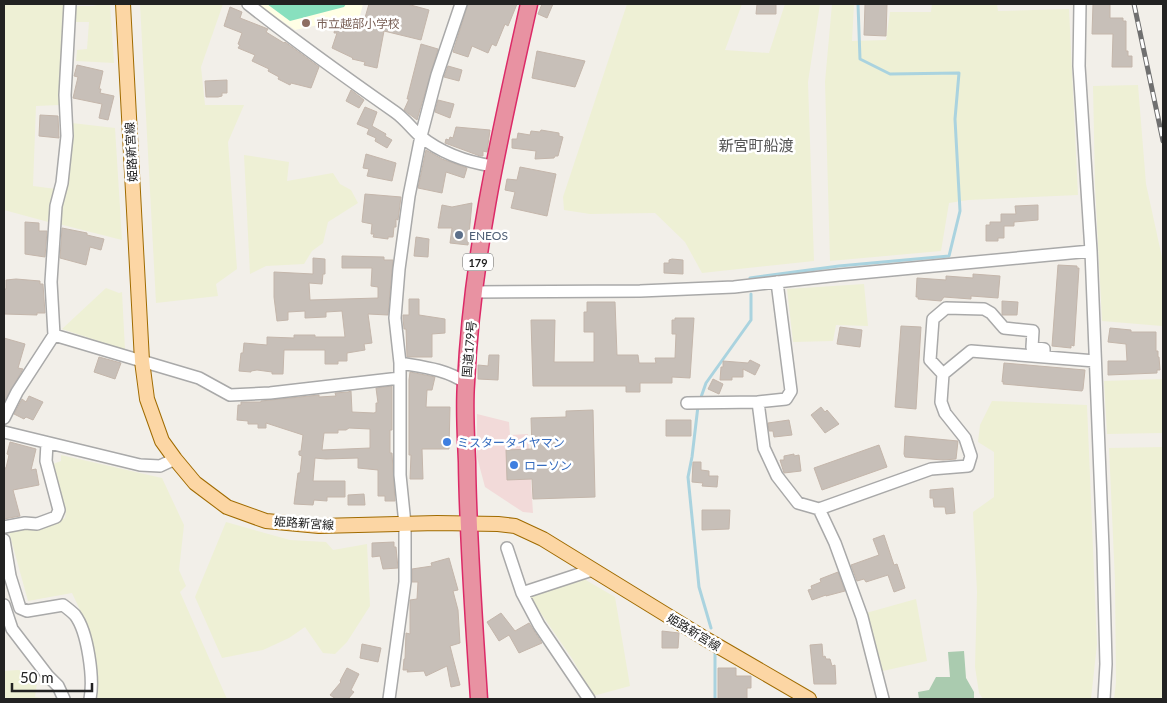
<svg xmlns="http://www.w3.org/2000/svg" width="1167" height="703" viewBox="0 0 1167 703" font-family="Lato,'Noto Sans JP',sans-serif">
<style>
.commercial{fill:#f2dad9}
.education{fill:#ffffe5}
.farmland{fill:#eef0d5}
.cemetery{fill:#aacbaf}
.pitch{fill:#88e0be}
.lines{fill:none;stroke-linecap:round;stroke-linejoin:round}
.stream{stroke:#aad3df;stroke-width:3}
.building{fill:#c7bfb8;stroke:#c4b6ab;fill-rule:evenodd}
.minor-casing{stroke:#a9a9a9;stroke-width:14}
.major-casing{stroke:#a06b00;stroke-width:16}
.highway-casing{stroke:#dc2a67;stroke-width:19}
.minor{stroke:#fff;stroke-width:11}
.major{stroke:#fcd6a4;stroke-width:14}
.highway{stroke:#e892a2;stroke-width:16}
.rail-casing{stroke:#707070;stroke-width:5}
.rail{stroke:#fff;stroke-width:3;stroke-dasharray:9;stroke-linecap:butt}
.education-dot{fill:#8d6e63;stroke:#fff;stroke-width:2}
.service-dot{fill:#5c6f8a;stroke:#fff;stroke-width:2}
.shop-dot{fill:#3f7fe0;stroke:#fff;stroke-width:2}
.labels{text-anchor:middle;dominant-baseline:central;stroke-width:5;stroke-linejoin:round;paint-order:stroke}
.shield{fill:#fff;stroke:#646464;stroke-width:1}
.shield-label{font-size:11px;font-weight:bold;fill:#222}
.education-label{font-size:12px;fill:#785e54;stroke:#fff;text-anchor:start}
.street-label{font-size:12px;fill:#222;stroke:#fff}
.service-label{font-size:12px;fill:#4e5e75;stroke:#fff;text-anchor:start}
.shop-label{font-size:12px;fill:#366cbe;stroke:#fff;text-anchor:start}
.quarter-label{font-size:15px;fill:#555;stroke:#fff}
</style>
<rect width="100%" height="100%" fill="#f2efe9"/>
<path class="commercial" d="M477,414L509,422L510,435L528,434L533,513L523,512L485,487L477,457Z"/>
<path class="education" d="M258,4H363L360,16L295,30Z"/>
<path class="farmland" d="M4,4H64L59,105L36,106L33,186L56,189L52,223L4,210Z
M101,4H110L114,63L76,61L77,50L87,49L89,22H72L77,6H93Z
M140,4H223L201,67L205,105H244L228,142L237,269L216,284L218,296L156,303Z
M627,4H742L725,50L769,53L785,4H820L808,82L814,261L702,273L685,242L655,213L590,214L564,210L563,197Z
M832,4H854L852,41L886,40L890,12H931L932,4H997L998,11L1069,9L1078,195L968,200L949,203L941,251L830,261L825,82Z
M1138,85L1146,184L1163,262V433L1107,434L1104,381L1163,379L1162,326L1102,321L1095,185L1093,86Z
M72,123L115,128L122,240L59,224L70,162Z
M244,155L289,162L287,181L333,173L340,184L351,190L358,203L328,222L323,243L312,251L304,264L266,266L250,274Z
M864,284L868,326L836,325L833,341L793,342L787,289Z
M106,288L119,293L122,292L125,350L62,329Z
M992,401L1087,405L1097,644L1091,699H983L979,693L975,667L977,592L973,512L994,497V452L978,442L980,425Z
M1163,447V699H1114L1116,682L1115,581L1109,448Z
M61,455L162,478L184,525L179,570L186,586L180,592L227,699H96L98,680L89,629L72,593L28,601L9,532L19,527L40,528L65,518L66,510L53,464L61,461Z
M226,522L290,540L326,542L333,550L367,544L370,606L347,642L335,654L323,653L305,627L289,638L263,650L222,658L195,597Z
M584,579L615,597L630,686L593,696L573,660L529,596L530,594Z
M916,599L927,661L883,671L866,613Z
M18,670L32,673L37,683L35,697L47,699H4V671Z"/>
<path class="cemetery" d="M964,651L966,678L974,692V699H919L918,692L929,690L936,677H950L948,652Z"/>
<path class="pitch" d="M267,4H346L344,7L290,21Z"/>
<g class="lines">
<path class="stream" d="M750,278L839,266L949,256L960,211L955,119L959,73L890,74L860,59L858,4
M700,400L706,383L751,320V294
M698,406L692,457L688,477L699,587L711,628
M715,699V652"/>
</g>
<path class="building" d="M369,4H407L429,10L421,40L384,31L377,68L364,65L365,62L352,59L353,58L332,48L337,33H334L336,23L362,28Z
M468,4H517L508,26L505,24L496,46L492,44L488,53L472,46L468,57L453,52Z
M542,4H553L547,18L538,14Z
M757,4H776V14H756Z
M865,4H887L886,36L864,35Z
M1093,4H1110V18H1123V21H1126V51H1128V56H1132V67H1112L1113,34H1092Z
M230,7L242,12L240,18L268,29L266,32L284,43L285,42L319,67L311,88L291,83L290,85L278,79L279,77L268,71L269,69L252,61L255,55L238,48L240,45L238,44L242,33L224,26Z
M421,44L438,49L417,120L404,110L409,99H407Z
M537,51L585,61L575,87L532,78Z
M77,65L103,71L99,89H101L100,93L114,96L108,120L99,118L102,104L73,98L78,77L74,76Z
M448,66L462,70L459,81L444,77Z
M227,80V93H222V96L218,97H206L205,81Z
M351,90L364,100L359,108L346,101Z
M438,100L454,104L450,118L435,112Z
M365,107L377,112L372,126L386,134L385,136L392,140L387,148L375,141L376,138L367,134L369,129L357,124Z
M40,115L58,116L59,138L39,136Z
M456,127L490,130L487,152L483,151V156H480L445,143L446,139L449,140L450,137L453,138Z
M541,130L559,133V136L563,137L558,156H555L554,158L535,159L536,151L512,148V139H517L518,133L530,135L531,131L540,132Z
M426,150L442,159L467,168L464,178L446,172L442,193L418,188Z
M366,154L396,163L392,181L367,176L369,169L363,168Z
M520,167L556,174L547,216L511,208L515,192L505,190L507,179L517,180Z
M365,194L401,197L398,220L396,219V227H394L393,237H388V239L373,237L374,234H371L372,224L362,222Z
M472,203L468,245L450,243L452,228H438L442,205L452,207Z
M1038,205V220L1014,222V226H1004V238H998V241H986V225H990V222H1001V214H1016L1015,206Z
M25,222L39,223V231H47L45,257L25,254Z
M62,228L87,233V235L104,239L101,250L90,247L86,265L60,258Z
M416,237L429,239L428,257L414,256Z
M342,256L384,257V260H393L388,315L368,314L372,343L364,344L365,350L347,353V361H338V364H325V350H284L283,374H272V372L257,370L251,371V372L239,371L241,353H243L244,343L267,345V337L294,338V335H315V337H345L342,311L326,312V317L305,318V311L288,312V320L277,321L274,297V272L313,274V258L325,259V274H323L322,284L309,283L310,300L378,298V287L371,286L372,268H342Z
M672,259L683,260V274L664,273V263H669V260Z
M1058,265L1077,266V268H1079L1074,346L1071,345V348L1052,346Z
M973,274L1000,276L998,298L971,296V299L944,297L941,301L918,299V297H916L917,278L946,280V276L973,278Z
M16,279L40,281V284H43L45,313H37V315L4,314V289H6V280Z
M409,299H419V315L445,319V333L432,334V357H407L406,329H404L403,318V315H409Z
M1002,301L1018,302L1017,315H1002Z
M587,302H615L617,355H638L639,363H656L655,358H675L676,334H672V320H675V318H694L690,378L672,377V383H640V392H626V386H533L531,320H555L554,362H594V332H584V312H587Z
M901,326L921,327L916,409L895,407Z
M840,327L862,330L860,347L837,344Z
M1110,328L1131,330V332H1156V351H1158V357H1159L1160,370H1157V373L1108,375V361H1127L1126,344L1108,342Z
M4,338L25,344L18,368L23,369L4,402Z
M489,355H499L498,380L478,379V365L488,366Z
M99,357L121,363L115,379L94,372Z
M750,360L760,365L755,375L743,369V377H732V380H720L721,367H723V361L748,363Z
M1004,363L1085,370L1083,389L1082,391L1003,384L1004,382H1002Z
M410,372L435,377L432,390H427L426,407H450L449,449H422L423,479H410L411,455H409V380Z
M713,379L723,384L719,394L708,389Z
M392,386V430H390V453H392L395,501H385V496H378V470L358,468V458L326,459L315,458L313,481H345V497H327V501L314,500L313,505L294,504L298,473H300L302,456L299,455V451H301L303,435L266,423V428H258V424H248V421L237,420L238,405H241V402H261V401L319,395V397L336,396L335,393L348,392L351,391L352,412L374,413L376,412V403H378L376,388ZM349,428L370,429V448L322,450L324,433H338V430H346Z
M29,396L43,402L33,420L26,417L24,419L14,414L22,399L26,402Z
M821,407L825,412L827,410L839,424L825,433L811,415Z
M593,410L595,497L533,499L532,479L507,480L506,450L532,449L531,418L566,417V411Z
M666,420H691V436H666Z
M789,420L792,435L774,437L773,431H769L768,423Z
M905,436L958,441L956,459L943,460L905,457L904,454Z
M10,442L36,449L31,470L36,469L39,485L13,490L20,516L4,519V468H6L9,455L7,454Z
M879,445L887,467L822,490L814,468Z
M794,454V456L799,455L801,471L784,473L780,460H784V456Z
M693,462H701V470L709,471V476H718L717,487L702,486L703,483L692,482Z
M953,488L955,513L946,514L945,507H934L933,498H930V490Z
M364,494L365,505H348V495Z
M702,510H730L729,529L702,530Z
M884,535L894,565L897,564L905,588L894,592L888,575L866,582L864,579L857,581L851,565L879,555L873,539Z
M394,542V547H396L398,568L383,569L380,556L372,557V543Z
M449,558L458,590L453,591L458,610L460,643L450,646L460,685L451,687L447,666L426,676L424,671L407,672L408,670H403L404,659H405L406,633L410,634V600L417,599L418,582H412V569L432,566L431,563Z
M838,572L845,591L826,596V595L812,600L808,590L812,589L811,586L821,582L820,579Z
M501,613L515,631L529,623L542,643L519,653L509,635L499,641L487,622Z
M662,631L679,633L678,648H662Z
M362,644L381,648L378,662L360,658Z
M822,644L823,657L825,656L826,659H830L832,666L835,665L836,684H814L810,645Z
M347,668L359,674L351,690L354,692L348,699H336L330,695L341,682L340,681Z
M718,668H736V676H751V688H747V699H718Z"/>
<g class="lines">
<g class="minor-casing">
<path id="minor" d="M248,4C296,42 345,77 395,112C405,119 411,128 420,136C441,153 466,162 493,166
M1080,4L1079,66L1091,251L1103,549L1106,664L1104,699
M474,292L640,291L734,287L839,275L1091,251
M54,335L199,378L230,395L270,393L400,378
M400,363C423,367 446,369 466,383
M943,374L930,360L933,319L946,308L984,309L991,313L1004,328L1033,331L1032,347L1044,349V357
M758,402L786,399L791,391L777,282
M687,403L758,402L764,448L777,476L798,503L819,509L835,543L862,617L883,699
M4,418L17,392L54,335L51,282L56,206L62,183L67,136L65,95L70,4
M4,432L140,465L160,466L175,459
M819,509L931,469L968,466L971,456L965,438L945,413L941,402L943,374L971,351L1095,361
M4,527L25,523L37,524L56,517L59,510L46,461L47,443
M4,540L10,576L20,608L27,611L63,605C67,608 71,611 75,615C88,632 94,679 90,699
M507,548L522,593L539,625L589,699
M522,593L592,570
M4,605L12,629L48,676L58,686L64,699
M389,699L405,582V524L400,475V363L395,318L399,269L409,196L421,136L437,75L461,4"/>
</g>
<g class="major-casing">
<path id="major" d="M123,4L142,361L147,399L162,441L175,459L195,483L227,507L266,521L319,526L437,523L498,524L515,526L543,539L704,638L809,699"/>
</g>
<g class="highway-casing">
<path id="highway" d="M479,699C474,620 468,541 467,462C466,436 464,409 466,383C472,253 501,130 529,4"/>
</g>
<use href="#minor" class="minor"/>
<use href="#major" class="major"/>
<use href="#highway" class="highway"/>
<g class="rail-casing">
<path id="rail" d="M1134,4L1163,141"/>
</g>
<use href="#rail" class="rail"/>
</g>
<circle class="education-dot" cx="306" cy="23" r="5"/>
<circle class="service-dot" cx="459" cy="235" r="5"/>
<g class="shop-dot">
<circle cx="447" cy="442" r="5"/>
<circle cx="514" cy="465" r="5"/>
</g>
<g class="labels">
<rect class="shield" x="463" y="253.5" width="30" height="17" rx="4"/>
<g class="shield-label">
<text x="478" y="262">179</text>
</g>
<g class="education-label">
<text x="316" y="23">市立越部小学校</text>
</g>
<g class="street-label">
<text transform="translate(131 152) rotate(-93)">姫路新宮線</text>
<text transform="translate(469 349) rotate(-85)">国道179号</text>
<text transform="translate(304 523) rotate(4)">姫路新宮線</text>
<text transform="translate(694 632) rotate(31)">姫路新宮線</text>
</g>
<g class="service-label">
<text x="469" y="235">ENEOS</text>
</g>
<g class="shop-label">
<text x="457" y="442">ミスタータイヤマン</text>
<text x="524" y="465">ローソン</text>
</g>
<g class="quarter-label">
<text x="756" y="145">新宮町船渡</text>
</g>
</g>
<rect width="1167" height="703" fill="none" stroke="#222222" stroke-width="10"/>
<path d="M12 683v8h80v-8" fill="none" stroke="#222222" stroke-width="2.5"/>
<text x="20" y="683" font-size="15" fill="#222222" stroke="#ffffff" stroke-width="4" paint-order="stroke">50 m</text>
</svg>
